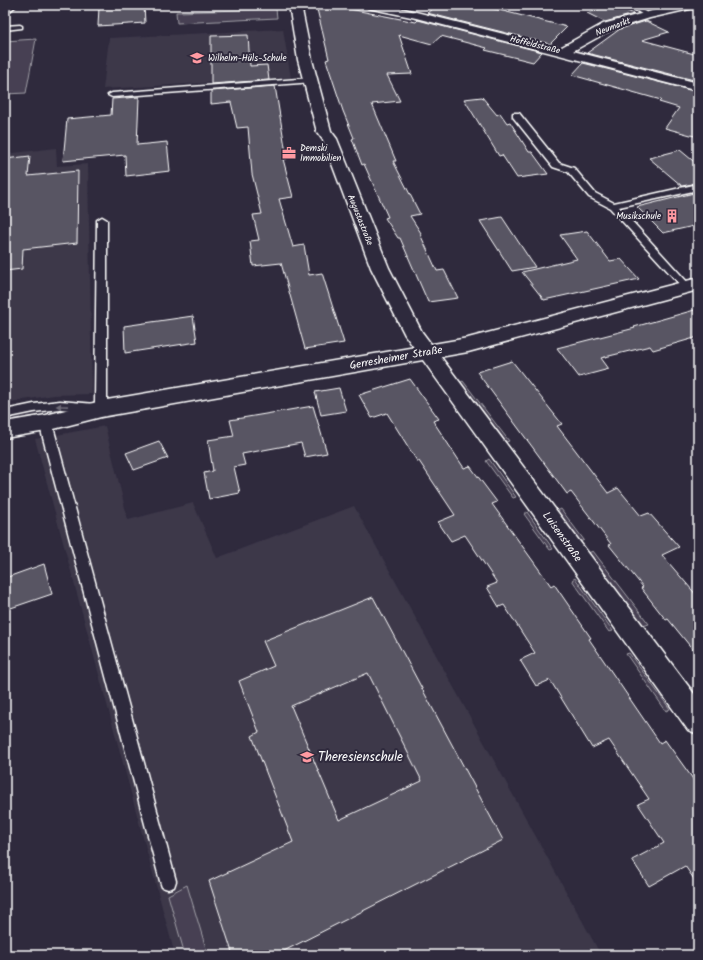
<svg xmlns="http://www.w3.org/2000/svg" width="703" height="960" viewBox="0 0 703 960" font-family="Kalam,sans-serif">
<style>
.built{fill:#3c3749}
.green{fill:#464152;stroke:#a2a0a8}
.building{fill:#595564;stroke:#fff;fill-rule:evenodd}
.lines{fill:none;stroke-linecap:round;stroke-linejoin:round}
.service-casing{stroke:#fff;stroke-width:3}
.minor-casing{stroke:#fff;stroke-width:3}
.tertiary-casing{stroke:#fff;stroke-width:3}
.service{fill:#2f2a3d;fill-rule:evenodd}
.minor{fill:#2f2a3d;fill-rule:evenodd}
.tertiary{fill:#2f2a3d;fill-rule:evenodd}
.oneway{fill:#6d6a77}
.labels{text-anchor:middle;dominant-baseline:central;stroke-width:4;stroke-linejoin:round;paint-order:stroke}
.far-street-label{font-size:9px;fill:#fff;stroke:#2f2a3d}
.far-poi-label{font-size:9px;fill:#fff;stroke:#2f2a3d;text-anchor:start}
.street-label{font-size:11px;fill:#fff;stroke:#2f2a3d}
.near-poi-label{font-size:13px;fill:#fff;stroke:#2f2a3d;text-anchor:start}
</style>
<rect width="100%" height="100%" fill="#2f2a3d"/>
<filter id="ink" filterUnits="userSpaceOnUse"><feTurbulence type="fractalNoise" baseFrequency=".025" numOctaves="2"/><feDisplacementMap in="SourceGraphic" scale="8" xChannelSelector="R" yChannelSelector="G"/><feConvolveMatrix kernelMatrix="1 2 1 2 8 2 1 2 1" color-interpolation-filters="sRGB"/></filter>
<g filter="url(#ink)">
<path class="built" d="M283,29L291,78L103,89L109,38Z
M56,148L57,166L88,164L92,394L54,395L5,403V154Z
M105,426L128,520L193,503L217,558L354,506L601,955H175L35,439Z"/>
<path class="green" d="M276,9L277,18L177,23L176,12Z
M36,39L26,93L5,94V41Z
M463,381L509,441L506,442L465,388L461,382Z
M489,459L516,497L513,498L486,461Z
M561,509L584,540L580,542L557,511Z
M527,512L553,549L550,550L524,514Z
M593,551L649,624L643,626L588,553Z
M575,578L613,631L609,632L572,580Z
M629,653L670,709L666,711L626,654Z
M187,885L208,955H185L168,895Z"/>
<path class="building" d="M131,5H144L145,23L98,26L99,7Z
M316,5H329L416,22L418,20L542,52L533,62L485,50L487,48L441,36L432,44L399,35L412,74L387,75L400,101L372,104L396,161H393L420,214L410,216L421,233L420,234L437,271L444,270L458,298L428,302L400,238H398L385,218L388,217L364,164L362,165L352,139L354,138L343,111L326,60L329,59Z
M437,5H479L567,27L550,44L427,13Z
M611,5H615L634,14L605,22L587,13Z
M646,21L669,32L642,40L698,55V81L587,53L620,29Z
M248,35L250,66L267,65L269,80L211,84V36Z
M583,63L698,92V137L665,128L679,108L659,102L661,100L572,75Z
M275,86L287,159H283L293,197L279,199L293,247L304,245L309,275L322,273L344,343L305,349L281,263L253,266L250,241L259,240L253,215L262,214L252,174L248,127L237,128L231,102L211,104V91Z
M139,97L137,145L167,142L170,171L126,176L125,155L63,161L67,119L111,115L112,99Z
M482,97L497,115L500,113L507,123L510,122L529,152H532L548,174L517,178L502,155L499,156L464,99Z
M680,150L698,165V183L682,186L649,158Z
M30,156L28,176L78,171L77,243L23,249L22,269L5,271V159Z
M698,192V225L663,233L637,207Z
M502,217L535,267L512,271L480,221Z
M587,231L610,261L621,259L639,279L544,300L522,272L577,259L560,235Z
M698,309V337L653,350L650,346L601,358L609,369L579,377L557,348L635,328L634,327Z
M193,316L197,342L125,353L124,326Z
M512,361L562,424L557,426L608,493L618,488L641,516L649,513L679,547L662,555L698,597V656L668,619L666,620L641,588L643,587L609,545L611,544L571,492L567,494L477,372Z
M410,379L439,419L433,421L464,468L470,466L497,502L492,504L551,586L554,584L591,638L589,639L660,743L665,740L698,786V885L685,866L649,886L632,860L664,843L638,804L649,799L609,740L592,748L550,680L536,686L520,660L535,653L504,605L499,607L487,587L497,583L465,535L451,541L438,522L455,515L419,461H417L387,413L372,418L359,395Z
M339,388L346,411L321,415L315,392Z
M313,406L327,453L305,457L301,443L242,454L245,465L234,467L240,493L209,499L204,473L213,471L208,440L234,436L230,420Z
M159,441L168,458L134,470L126,453Z
M44,564L52,594L5,610V578Z
M373,597L503,840L276,955H233L209,881L293,842L252,736L259,732L239,681L274,666L263,641ZM368,673L422,781L339,820L291,706Z"/>
<g class="lines">
<g class="service-casing">
<path id="service" d="M10,5H17L5,15V10Z
M627,5H635L650,15L645,16Z
M20,25L22,26V28L5,30V26Z
M311,78H314V82L112,97L108,95L112,93Z
M513,113H519L559,163L574,168L595,193L614,203L698,184V190L619,207L690,285L692,287L690,289H684L610,208L589,197L568,172L553,167L513,117Z
M102,217L107,220V409L105,412L101,413L60,409L34,412L5,418V410L34,404L60,401L95,404L97,220Z
M46,419L50,420L52,423L176,881L174,887L168,889L162,887L160,881L42,434L40,423L42,420Z"/>
</g>
<g class="minor-casing">
<path id="minor" d="M289,5H301L312,60L331,131L337,139L389,268L422,332L698,699V734L688,730L405,335L371,268L323,140L317,132L298,60Z
M366,5H388L560,48L603,24L674,5H696L694,8L650,18L611,30L573,51L698,83V91L416,18L368,8Z"/>
</g>
<g class="tertiary-casing">
<path id="tertiary" d="M698,278V290L468,352L101,417L46,431L5,438V422L46,415L101,401L468,338Z"/>
</g>
<use href="#service" class="service"/>
<use href="#minor" class="minor"/>
<use href="#tertiary" class="tertiary"/>
</g>
<defs><path id="oneway-solid" d="M-6-.8H1V-3.2L6.5 0L1 3.2V.8H-6Z"/></defs>
<use class="oneway" href="#oneway-solid" transform="translate(62 406) rotate(-179)"/>
</g>
<defs>
<g id="school-bare" transform="scale(1.08)"><path d="M0-5L7-2L0 1L-7-2ZM-4 1L0 2.5L4 1V4Q0 6-4 4Z" fill="#ff9aa2" stroke="#2f2a3d" stroke-width="2.5" paint-order="stroke"/></g>
<g id="office-bare" transform="scale(1.08)"><path d="M-6-3h4V-5.5h4V-3h4V5H-6ZM-1-4.5V-3h2v-1.5ZM-6 0V1H6V0Z" fill="#ff9aa2" stroke="#2f2a3d" stroke-width="2.5" paint-order="stroke"/></g>
<g id="building-bare" transform="scale(1.08)"><path d="M-4-6H4V6H1V3H-1V6H-4ZM-2.5-4.3h1.7v1.8h-1.7ZM.8-4.3h1.7v1.8H.8ZM-2.5-1h1.7V.8h-1.7ZM.8-1h1.7V.8H.8Z" fill="#ff9aa2" stroke="#2f2a3d" stroke-width="2.5" paint-order="stroke"/></g>
</defs>
<g fill-rule="evenodd">
<use href="#school-bare" x="197" y="58"/>
<use href="#office-bare" x="289" y="153"/>
<use href="#building-bare" x="672" y="216"/>
<use href="#school-bare" x="307" y="757"/>
</g>
<g class="labels">
<g class="far-street-label">
<text transform="translate(613 27) rotate(-21)">Neumarkt</text>
<text transform="translate(535 45) rotate(14)">Hoffeldstraße</text>
<text transform="translate(360 220) rotate(68)">Augustastraße</text>
</g>
<g class="far-poi-label">
<text x="208" y="58">Wilhelm-Hüls-Schule</text>
<text x="300" y="148">Demski<tspan x="300" dy="10">Immobilien</tspan></text>
<text x="661" y="216" text-anchor="end">Musikschule</text>
</g>
<g class="street-label">
<text transform="translate(396 358) rotate(-10)">Gerresheimer Straße</text>
<text transform="translate(562 537) rotate(54)">Luisenstraße</text>
</g>
<g class="near-poi-label">
<text x="318" y="757">Theresienschule</text>
</g>
</g>
<rect width="703" height="960" fill="none" stroke="#2f2a3d" stroke-width="20"/>
<rect x="10" y="10" width="683" height="940" fill="none" stroke="#fff" stroke-width="1.5" filter="url(#ink)"/>
</svg>
